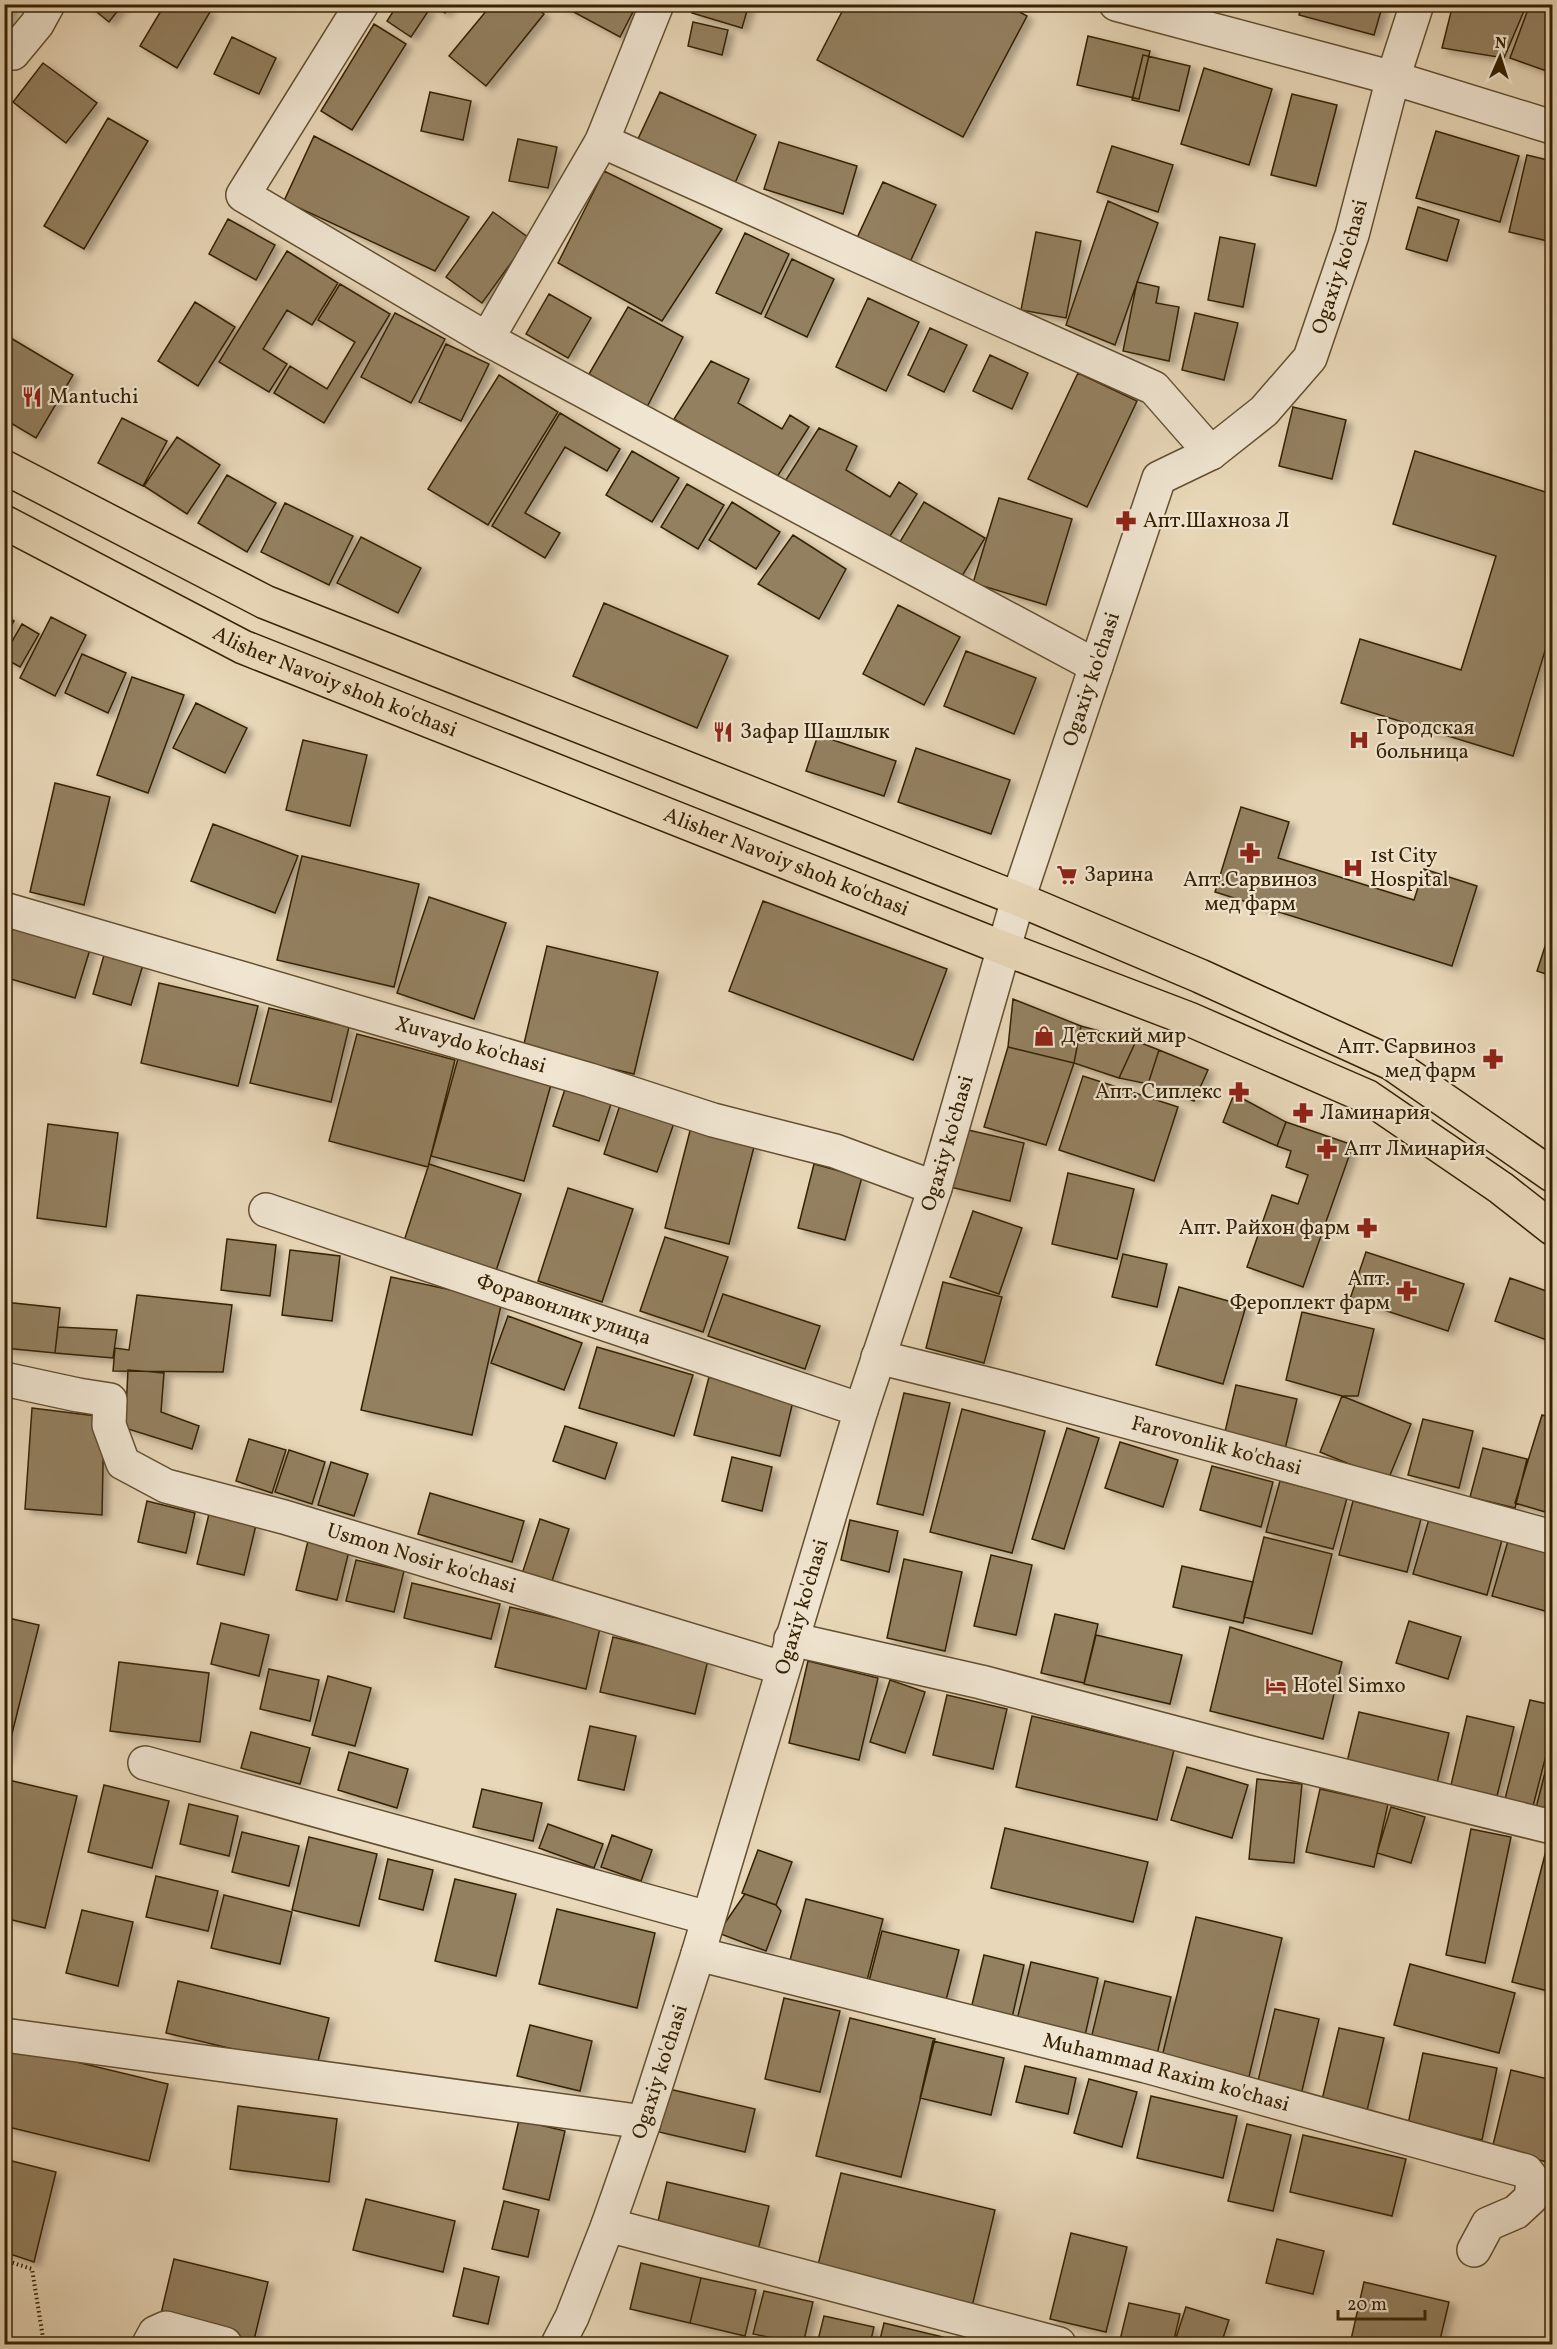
<svg xmlns="http://www.w3.org/2000/svg" width="1557" height="2349" viewBox="0 0 1557 2349" font-family="Vollkorn,serif">
<style>
.building{fill:#938061;stroke:#362202;stroke-width:1.5;filter:url(#shadow)}
.lines{fill:none;stroke-linecap:round;stroke-linejoin:round}
.minor-casing{stroke:#624f30;stroke-width:36}
.major-casing{stroke:#362202;stroke-width:36}
.path{stroke:#362202;stroke-width:4;stroke-dasharray:1.5 3;stroke-linecap:butt}
.minor{stroke:#f0e5d1;stroke-width:33}
.major{stroke:#e8d7b8;stroke-width:33}
.labels{text-anchor:middle;dominant-baseline:central;stroke-width:4.5;stroke-linejoin:round;paint-order:stroke}
.street-label{font-size:21px;fill:#362202;stroke:#f0e5d1}
.poi-label{font-size:21px;fill:#362202;stroke:#f0e5d1;text-anchor:start}
</style>
<defs>
<filter id="shadow"><feDropShadow dx="6" dy="4" stdDeviation="3" flood-color="#0004"/></filter>
</defs>
<rect width="100%" height="100%" fill="#e8d7b8"/>
<filter id="stains"><feTurbulence type="fractalNoise" baseFrequency=".00333" numOctaves="4"/><feColorMatrix values="0 0 0 0 .2 0 0 0 0 .09 0 0 0 0 .02 0 0 0 .5 -.17"/></filter>
<radialGradient id="worn" r=".72"><stop offset=".6" stop-color="#630" stop-opacity="0"/><stop offset="1" stop-color="#630" stop-opacity=".3"/></radialGradient>
<path class="building" d="M4,4H12L5,35H4Z
M87,4H123L109,22Z
M165,4H198L210,12L177,68L140,46Z
M398,4H421L429,10L411,37L387,21Z
M431,4H450L445,13Z
M492,4H532L544,14L486,86L449,56Z
M559,4H637L620,37Z
M695,4H749L742,28L692,13Z
M846,4H1005L1027,16L963,137L817,60Z
M1302,4H1383L1374,35L1299,15Z
M1453,4H1527L1504,58L1442,48Z
M1530,4H1552V73L1510,58Z
M693,22L728,30L722,55L688,46Z
M374,24L406,44L352,130L321,111Z
M1088,36L1150,51L1139,99L1077,85Z
M232,37L276,58L259,94L214,74Z
M1143,55L1190,66L1179,111L1132,100Z
M43,63L97,103L66,143L13,102Z
M1204,68L1272,89L1249,165L1181,144Z
M430,92L471,101L463,140L421,131Z
M660,92L756,135L735,183L638,139Z
M1292,94L1337,105L1316,186L1271,175Z
M108,118L148,141L84,249L44,226Z
M1436,131L1519,156L1500,222L1416,198Z
M314,136L469,217L435,271L284,201Z
M518,139L557,147L548,188L509,181Z
M779,142L857,166L843,214L764,189Z
M1112,146L1173,165L1158,212L1097,192Z
M1527,155L1552,161V242L1509,232Z
M604,171L722,229L662,321L558,263Z
M883,182L936,205L910,262L857,238Z
M1108,201L1158,223L1115,345L1066,325Z
M1418,207L1459,220L1447,261L1406,249Z
M493,212L529,238L482,303L446,277Z
M228,219L275,245L256,280L209,254Z
M1036,232L1081,241L1066,318L1021,310Z
M745,233L789,254L761,314L716,293Z
M1220,237L1255,244L1243,307L1208,300Z
M287,251L338,283L312,325L287,310L263,349L287,364L269,392L219,362Z
M792,259L834,279L807,337L765,317Z
M1137,282L1159,287L1156,303L1179,307L1169,361L1123,351Z
M340,284L390,314L324,423L274,393L290,366L327,389L355,342L318,320Z
M549,294L591,318L568,358L526,334Z
M868,298L919,322L886,391L836,367Z
M195,302L235,327L198,386L158,361Z
M628,307L683,337L647,407L589,374Z
M395,313L445,339L411,403L361,377Z
M1195,313L1238,323L1224,380L1182,370Z
M930,328L967,345L944,392L908,375Z
M4,334L73,375L36,438L4,419Z
M446,344L489,364L461,421L419,402Z
M990,355L1028,373L1012,409L973,391Z
M711,361L749,379L738,403L782,429L790,415L809,427L775,480L674,419Z
M1078,373L1137,401L1087,507L1028,479Z
M499,375L558,412L488,525L428,489Z
M1293,407L1346,420L1332,479L1279,466Z
M560,413L620,449L607,471L565,447L525,513L560,533L545,558L492,526Z
M122,418L167,441L143,486L98,463Z
M819,428L857,446L846,470L890,497L899,482L917,494L883,547L782,486Z
M177,437L220,465L187,514L144,486Z
M632,451L679,478L652,522L606,495Z
M1415,451L1552,494V628L1513,756L1341,703L1360,639L1461,670L1496,556L1393,524Z
M227,475L276,503L247,552L198,523Z
M687,484L724,505L698,549L661,527Z
M999,498L1072,519L1046,605L973,583Z
M732,502L780,532L756,569L709,540Z
M924,502L985,538L956,586L895,550Z
M285,503L353,536L329,585L261,552Z
M793,535L846,569L819,619L758,584Z
M361,537L421,568L398,613L337,583Z
M604,603L728,656L697,728L573,676Z
M898,605L960,637L924,705L863,674Z
M4,615L14,621L4,638Z
M51,617L86,635L55,696L20,678Z
M22,624L39,634L20,667L4,658V655Z
M966,651L1036,678L1014,734L944,706Z
M82,654L126,673L108,713L65,693Z
M132,677L184,695L148,793L97,775Z
M196,703L247,728L225,773L173,748Z
M818,735L896,761L884,796L806,771Z
M303,740L367,755L350,826L286,810Z
M916,748L1010,780L991,834L898,802Z
M55,783L110,797L84,905L30,892Z
M1241,807L1289,822L1278,858L1414,900L1424,869L1477,886L1452,966L1215,892Z
M213,824L298,856L275,913L191,881Z
M302,856L419,884L394,987L277,960Z
M429,897L506,923L474,1019L397,993Z
M763,901L947,969L913,1060L729,991Z
M1552,925V976L1537,971Z
M4,926L92,943L75,998L4,977Z
M547,946L658,972L634,1074L523,1048Z
M106,948L145,958L131,1005L93,994Z
M159,983L258,1006L238,1086L141,1063Z
M1013,999L1081,1026L1074,1063L1008,1047Z
M269,1008L349,1027L331,1102L250,1083Z
M1081,1026L1136,1041L1119,1078L1074,1063Z
M357,1034L455,1060L428,1167L329,1141Z
M1136,1041L1159,1050L1148,1084L1119,1078Z
M1008,1047L1074,1063L1046,1145L984,1127Z
M1159,1050L1208,1070L1194,1101L1148,1084Z
M459,1055L552,1081L524,1181L431,1156Z
M1083,1076L1178,1107L1154,1181L1059,1150Z
M565,1089L611,1104L599,1141L553,1126Z
M1234,1094L1286,1122L1277,1146L1223,1122Z
M620,1105L674,1123L657,1172L604,1154Z
M1286,1122L1353,1145L1303,1287L1247,1267L1272,1195L1298,1204L1308,1175L1286,1167L1291,1151L1277,1146Z
M48,1124L118,1133L106,1227L37,1218Z
M691,1127L755,1143L729,1244L665,1228Z
M964,1129L1024,1143L1010,1201L950,1187Z
M429,1164L521,1194L496,1271L404,1241Z
M814,1164L862,1177L845,1240L798,1228Z
M1068,1173L1134,1189L1117,1259L1052,1244Z
M568,1188L633,1209L602,1302L538,1281Z
M973,1211L1022,1228L999,1294L950,1277Z
M665,1237L728,1257L703,1332L640,1311Z
M227,1239L276,1245L270,1296L221,1290Z
M290,1250L340,1256L332,1321L282,1315Z
M1366,1252L1464,1284L1448,1331L1350,1299Z
M1123,1254L1167,1264L1157,1307L1112,1297Z
M391,1277L502,1301L472,1435L361,1410Z
M1510,1278L1552,1293V1342L1495,1321Z
M943,1282L1002,1297L984,1363L926,1348Z
M1179,1287L1246,1306L1223,1384L1156,1365Z
M723,1294L820,1326L805,1369L708,1336Z
M137,1295L232,1305L223,1372L113,1371L115,1348L129,1350Z
M4,1302L60,1308L55,1353L4,1348Z
M1302,1312L1374,1329L1358,1396H1342L1286,1380Z
M508,1316L582,1343L564,1390L491,1363Z
M58,1327L117,1330L113,1358L55,1353Z
M597,1347L693,1375L674,1436L579,1408Z
M128,1370L164,1373L161,1412L199,1426L192,1449L125,1428Z
M709,1377L794,1397L780,1456L694,1435Z
M1236,1385L1297,1399L1285,1449L1224,1436Z
M904,1393L950,1403L923,1515L877,1504Z
M1342,1396L1411,1424L1388,1480L1320,1452Z
M32,1408L104,1417L102,1515L25,1509Z
M962,1409L1045,1431L1012,1553L930,1532Z
M1542,1415L1552,1418V1514L1515,1503Z
M1423,1419L1473,1431L1459,1488L1408,1475Z
M565,1426L617,1443L605,1479L553,1461Z
M1067,1428L1099,1438L1064,1549L1032,1539Z
M249,1439L286,1450L272,1493L236,1481Z
M1120,1442L1178,1460L1163,1507L1105,1488Z
M1483,1448L1527,1459L1515,1508L1470,1497Z
M289,1450L325,1462L312,1504L275,1492Z
M732,1457L772,1467L762,1511L722,1501Z
M331,1462L368,1474L354,1516L318,1505Z
M1212,1466L1273,1482L1261,1527L1200,1510Z
M1280,1481L1347,1498L1333,1549L1266,1532Z
M430,1493L524,1521L512,1562L418,1534Z
M147,1501L195,1513L186,1553L138,1542Z
M1353,1501L1421,1519L1407,1572L1339,1555Z
M209,1514L256,1525L244,1575L197,1564Z
M540,1519L569,1529L551,1584L522,1574Z
M1429,1519L1502,1540L1487,1595L1413,1574Z
M850,1520L898,1531L889,1572L841,1560Z
M1264,1537L1332,1554L1312,1634L1244,1617Z
M308,1541L349,1551L337,1600L296,1590Z
M1508,1541L1552,1553V1613L1492,1596Z
M991,1555L1032,1565L1016,1635L974,1626Z
M904,1559L962,1572L945,1651L887,1638Z
M356,1560L404,1571L394,1612L346,1601Z
M1182,1566L1253,1582L1243,1623L1173,1607Z
M412,1583L500,1604L491,1639L404,1618Z
M510,1607L600,1628L586,1689L495,1667Z
M1055,1614L1098,1624L1084,1683L1041,1673Z
M4,1617L39,1625L6,1758H4Z
M1409,1621L1461,1637L1448,1679L1396,1663Z
M221,1623L269,1635L259,1676L211,1664Z
M1230,1627L1342,1662L1323,1739L1210,1711Z
M1096,1635L1182,1655L1170,1704L1084,1684Z
M613,1637L708,1660L695,1714L600,1692Z
M808,1661L878,1678L859,1760L789,1743Z
M119,1662L209,1673L200,1742L110,1731Z
M269,1669L319,1680L310,1721L260,1709Z
M328,1676L371,1688L355,1746L312,1735Z
M890,1680L925,1692L905,1753L870,1742Z
M947,1695L1007,1709L993,1769L933,1755Z
M1530,1700L1552,1705V1732L1532,1810L1504,1803Z
M1359,1712L1449,1733L1437,1783L1347,1762Z
M1032,1716L1174,1750L1157,1820L1016,1787Z
M1467,1716L1514,1727L1497,1796L1451,1785Z
M590,1726L636,1736L624,1790L578,1780Z
M251,1732L310,1748L300,1784L241,1768Z
M1552,1745V1812L1536,1808Z
M349,1752L408,1769L397,1808L338,1790Z
M1187,1767L1248,1785L1232,1838L1171,1820Z
M4,1779L77,1796L45,1928L4,1918Z
M1257,1779L1302,1784L1294,1863L1249,1859Z
M104,1785L169,1801L152,1868L88,1852Z
M482,1789L542,1803L533,1841L473,1827Z
M1320,1789L1388,1804L1374,1867L1306,1852Z
M189,1804L238,1816L229,1856L180,1844Z
M1391,1807L1425,1817L1411,1863L1377,1853Z
M548,1824L603,1844L594,1868L539,1848Z
M1005,1828L1148,1862L1133,1922L991,1888Z
M1471,1829L1511,1837L1485,1963L1446,1955Z
M242,1832L299,1846L289,1886L232,1872Z
M612,1835L652,1850L641,1881L601,1867Z
M309,1837L377,1854L359,1926L292,1910Z
M1548,1843L1552,1844V1992L1512,1982Z
M758,1850L792,1862L776,1905L742,1893Z
M388,1859L433,1870L423,1910L379,1899Z
M156,1876L218,1891L208,1931L146,1917Z
M455,1879L516,1894L496,1976L435,1961Z
M745,1894L776,1905L781,1911L766,1951L718,1933Z
M224,1895L292,1912L280,1964L211,1948Z
M806,1899L883,1919L865,1988L788,1968Z
M557,1909L655,1933L637,2008L539,1984Z
M82,1910L133,1922L118,1986L66,1973Z
M1196,1917L1282,1938L1247,2085L1160,2065Z
M882,1931L959,1950L945,2004L868,1985Z
M984,1955L1024,1965L1011,2022L970,2013Z
M1031,1962L1098,1978L1084,2040L1016,2024Z
M1410,1964L1515,1993L1499,2053L1394,2025Z
M178,1981L329,2018L316,2069L166,2033Z
M1105,1981L1171,1997L1156,2058L1090,2043Z
M784,1998L840,2011L820,2092L765,2079Z
M1275,2009L1319,2019L1301,2095L1257,2085Z
M850,2018L935,2039L901,2177L816,2156Z
M530,2025L592,2041L580,2091L517,2076Z
M1339,2028L1384,2038L1366,2115L1321,2104Z
M933,2041L1004,2058L991,2115L920,2098Z
M10,2046L168,2084L149,2161L4,2126V2069Z
M1423,2053L1497,2068L1482,2140L1408,2124Z
M1025,2066L1076,2078L1068,2114L1016,2102Z
M1511,2070L1552,2080V2163L1492,2149Z
M1089,2079L1137,2092L1122,2147L1074,2133Z
M669,2089L755,2109L745,2152L659,2132Z
M1151,2096L1237,2116L1223,2178L1137,2158Z
M238,2106L337,2119L329,2182L230,2169Z
M519,2120L565,2131L549,2200L503,2189Z
M1247,2124L1291,2135L1273,2211L1228,2201Z
M1303,2135L1406,2159L1392,2216L1290,2192Z
M4,2159L56,2172L34,2262L4,2252Z
M841,2173L995,2210L970,2315L815,2277Z
M667,2182L769,2206L758,2250L657,2226Z
M366,2199L455,2221L443,2272L353,2250Z
M504,2201L539,2210L528,2257L492,2249Z
M1071,2233L1127,2247L1106,2332L1050,2319Z
M1277,2239L1324,2251L1313,2294L1266,2283Z
M174,2259L268,2282L253,2344L159,2322Z
M641,2263L701,2278L690,2323L630,2309Z
M464,2268L499,2277L488,2324L453,2316Z
M701,2278L756,2290L745,2336L690,2323Z
M1364,2282L1449,2302L1439,2344H1350Z
M764,2291L813,2302L803,2344L753,2334Z
M1129,2303L1180,2314L1173,2344H1119Z
M1186,2307L1229,2320L1221,2344H1174Z
M824,2316L874,2327L870,2344H817Z
M884,2323L943,2337L941,2344H879Z"/>
<g class="lines">
<g class="minor-casing">
<g id="minor">
<path d="M362,4L243,195L487,339L1096,666"/>
<path d="M1116,4L1393,78L1552,127"/>
<path d="M4,52L13,53L37,24L48,4"/>
<path d="M602,141L1154,388L1211,453"/>
<path d="M487,339L602,141L657,4"/>
<path id="s1" d="M4,909L590,1080L713,1120L835,1151L935,1188"/>
<path id="s2" d="M266,1210L861,1410"/>
<path id="s3" d="M878,1357L1007,1389L1552,1537"/>
<path id="s4" d="M4,1379L78,1395L110,1400L109,1425L123,1463L166,1486L284,1517L782,1668"/>
<path d="M791,1639L981,1682L1251,1753L1552,1827"/>
<path d="M145,1763L708,1918"/>
<path id="s5" d="M698,1954L1146,2066L1526,2171L1533,2180L1531,2198L1516,2212L1488,2224L1474,2250"/>
<path d="M4,2035L644,2122"/>
<path d="M608,2225L1059,2344"/>
<path d="M149,2344L155,2333L166,2328L225,2344"/>
<path id="s6" d="M558,2344L572,2317L608,2225L644,2122L698,1954L861,1410L935,1188L1018,899L1159,478L1211,453L1264,411L1310,358L1352,235L1393,78L1417,4"/>
</g>
</g>
<g class="major-casing">
<g id="major">
<path d="M4,467L265,602L1018,899L1200,976L1391,1063L1552,1175"/>
<path id="s7" d="M4,522L243,647L1003,948L1189,1019L1368,1097L1501,1188L1552,1228"/>
</g>
</g>
<path class="path" d="M4,2260L32,2269L44,2344"/>
<use href="#minor" class="minor"/>
<use href="#major" class="major"/>
</g>
<defs>
<g id="restaurant-bare" transform="scale(1.62)"><path d="M-5-6h1v4h1v-4h1v4h1v-4h1v5L-1.5 .5V6h-2V.5L-5-1ZM5-6V6H3V1.5H1.5Q1.5-4 5-6Z" fill="#8f2418" stroke="#f0e5d1" stroke-width="2.5" paint-order="stroke"/></g>
<g id="pharmacy-bare" transform="scale(1.62)"><path d="M-2-6h4v4h4v4h-4v4h-4v-4h-4v-4h4Z" fill="#8f2418" stroke="#f0e5d1" stroke-width="2.5" paint-order="stroke"/></g>
<g id="hospital-bare" transform="scale(1.62)"><path d="M-5-5h3v3.5h4V-5h3V5h-3V1.5h-4V5h-3Z" fill="#8f2418" stroke="#f0e5d1" stroke-width="2.5" paint-order="stroke"/></g>
<g id="supermarket-bare" transform="scale(1.62)"><path d="M-6-5.5h2.5l.6 2H6L4.5 2H-2.5L-4.4-4H-6ZM-1.5 3.2a1.3 1.3 0 1 0 .1 0ZM3 3.2a1.3 1.3 0 1 0 .1 0Z" fill="#8f2418" stroke="#f0e5d1" stroke-width="2.5" paint-order="stroke"/></g>
<g id="shop-bare" transform="scale(1.62)"><path d="M-5-2.5h2.3a2.7 3.5 0 0 1 5.4 0H5L5.5 6h-11ZM-1.5-2.5h3a1.5 2.3 0 0 0-3 0Z" fill="#8f2418" stroke="#f0e5d1" stroke-width="2.5" paint-order="stroke"/></g>
<g id="hotel-bare" transform="scale(1.62)"><path d="M-6-4.5h1.5V1H6V5H4.5V3h-9V5H-6ZM-4 0a1.8 1.8 0 1 1 3.6 0ZM.5 0V-2.5h3Q6-2.5 6 0Z" fill="#8f2418" stroke="#f0e5d1" stroke-width="2.5" paint-order="stroke"/></g>
</defs>
<g fill-rule="evenodd">
<use href="#restaurant-bare" x="32" y="397"/>
<use href="#pharmacy-bare" x="1126" y="521"/>
<use href="#restaurant-bare" x="723" y="732"/>
<use href="#hospital-bare" x="1359" y="740"/>
<use href="#pharmacy-bare" x="1250" y="853"/>
<use href="#hospital-bare" x="1353" y="868"/>
<use href="#supermarket-bare" x="1067" y="875"/>
<use href="#shop-bare" x="1044" y="1036"/>
<use href="#pharmacy-bare" x="1493" y="1059"/>
<use href="#pharmacy-bare" x="1239" y="1092"/>
<use href="#pharmacy-bare" x="1303" y="1113"/>
<use href="#pharmacy-bare" x="1327" y="1149"/>
<use href="#pharmacy-bare" x="1367" y="1228"/>
<use href="#pharmacy-bare" x="1407" y="1291"/>
<use href="#hotel-bare" x="1276" y="1686"/>
</g>
<g class="labels">
<g class="street-label">
<text stroke="none"><textPath href="#s6" startOffset="2253">Ogaxiy ko'chasi</textPath></text>
<text stroke="none"><textPath href="#s6" startOffset="1749">Ogaxiy ko'chasi</textPath></text>
<text stroke="none"><textPath href="#s7" startOffset="368">Alisher Navoiy shoh ko'chasi</textPath></text>
<text stroke="none"><textPath href="#s7" startOffset="854">Alisher Navoiy shoh ko'chasi</textPath></text>
<text stroke="none"><textPath href="#s1" startOffset="486">Xuvaydo ko'chasi</textPath></text>
<text stroke="none"><textPath href="#s6" startOffset="1263">Ogaxiy ko'chasi</textPath></text>
<text stroke="none"><textPath href="#s2" startOffset="314">Форавонлик улица</textPath></text>
<text stroke="none"><textPath href="#s3" startOffset="350">Farovonlik ko'chasi</textPath></text>
<text stroke="none"><textPath href="#s4" startOffset="488">Usmon Nosir ko'chasi</textPath></text>
<text stroke="none"><textPath href="#s6" startOffset="777">Ogaxiy ko'chasi</textPath></text>
<text stroke="none"><textPath href="#s6" startOffset="291">Ogaxiy ko'chasi</textPath></text>
<text stroke="none"><textPath href="#s5" startOffset="483">Muhammad Raxim ko'chasi</textPath></text>
</g>
<g class="poi-label">
<text x="49" y="397">Mantuchi</text>
<text x="1143" y="521">Апт.Шахноза Л</text>
<text x="1376" y="728">Городская<tspan x="1376" dy="24">больница</tspan></text>
<text x="740" y="732">Зафар Шашлык</text>
<text x="1370" y="856">1st City<tspan x="1370" dy="24">Hospital</tspan></text>
<text x="1084" y="875">Зарина</text>
<text x="1250" y="880" text-anchor="middle">Апт.Сарвиноз<tspan x="1250" dy="24">мед фарм</tspan></text>
<text x="1061" y="1036">Детский мир</text>
<text x="1476" y="1047" text-anchor="end">Апт. Сарвиноз<tspan x="1476" dy="24">мед фарм</tspan></text>
<text x="1222" y="1092" text-anchor="end">Апт. Сиплекс</text>
<text x="1320" y="1113">Ламинария</text>
<text x="1344" y="1149">Апт Лминария</text>
<text x="1350" y="1228" text-anchor="end">Апт. Райхон фарм</text>
<text x="1390" y="1279" text-anchor="end">Апт.<tspan x="1390" dy="24">Фероплект фарм</tspan></text>
<text x="1293" y="1686">Hotel Simxo</text>
</g>
</g>
<rect width="1557" height="2349" fill="none" stroke="#e8d7b8" stroke-width="24"/>
<rect x="6" y="6" width="1545" height="2337" fill="none" stroke="#362202" stroke-width="3"/>
<rect x="12" y="12" width="1533" height="2325" fill="none" stroke="#362202" stroke-width="1.5"/>
<g transform="translate(1500 57) rotate(3)" stroke="#f0e5d1" stroke-width="4.5" paint-order="stroke">
<path d="M0-4.5L10 22L0 15L-10 22Z" fill="#362202"/>
<text y="-9" font-size="16" font-weight="bold" text-anchor="middle" fill="#362202">N</text>
</g>
<path d="M1338 2310v9h87v-9" fill="none" stroke="#362202" stroke-width="3"/>
<text x="1347" y="2310" font-size="18" fill="#362202" stroke="#f0e5d1" stroke-width="4.5" paint-order="stroke">20 m</text>
<rect width="100%" height="100%" filter="url(#stains)"/>
<rect width="100%" height="100%" fill="url(#worn)"/>
</svg>
